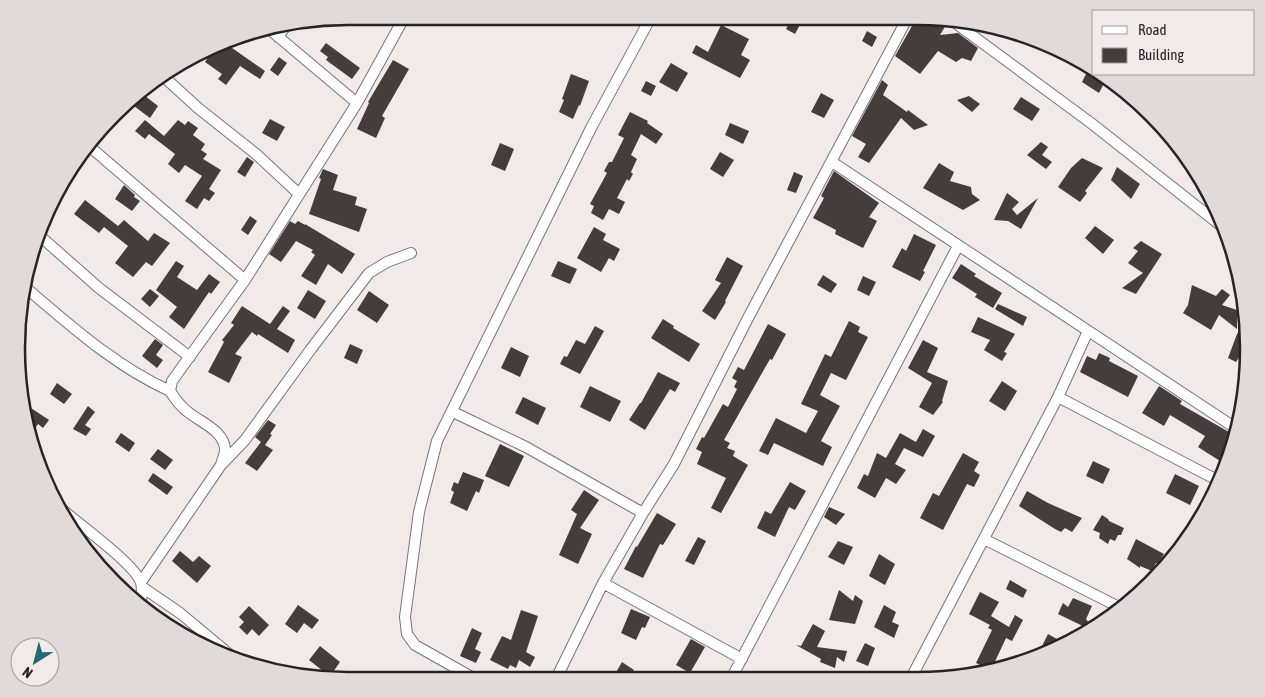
<svg xmlns="http://www.w3.org/2000/svg" width="1265" height="697" viewBox="0 0 1265 697" font-family="'Asap Condensed',sans-serif">
<style>
.building{fill:#443d3c}
.lines{fill:none;stroke-linecap:round;stroke-linejoin:round}
.street-casing{stroke:#7a7372;stroke-width:12}
.street{stroke:#fff;stroke-width:10}
.rim{fill:none;stroke:#272423;stroke-width:2.5}
</style>
<rect width="100%" height="100%" fill="#f2eae8"/>
<path class="building" d="M788,17H804L795,34L786,29L788,25L784,23Z
M917,17H938L943,19L946,25L940,35L958,33L978,48L971,61L962,58L956,62L938,51L920,74L895,56Z
M721,25L749,39L741,55L750,60L740,78L692,53L696,45L708,52Z
M867,31L877,37L872,47L862,41Z
M225,43L265,71L260,79L240,66L226,85L218,79L222,74L205,62L214,48Z
M326,43L360,68L352,79L326,60L328,57L320,51Z
M279,57L287,63L278,76L270,70Z
M393,60L409,69L382,116L385,118L376,138L357,129L369,103L368,102Z
M671,63L688,73L677,92L659,82Z
M1089,68L1094,71V74H1098L1106,79L1099,93L1082,82Z
M571,74L589,81L580,106L579,105L573,119L559,112L564,100L562,99Z
M882,80L888,85L883,95L907,112L908,110L928,125L914,130L901,118L869,163L858,157L866,144L852,136Z
M646,81L656,86L651,96L641,91Z
M140,92L158,106L150,118L130,103Z
M821,93L834,100L824,118L811,112Z
M969,96L980,104L972,112L957,100Z
M1021,97L1040,109L1032,121L1013,109Z
M630,112L648,121L647,123L663,134L656,144L641,134L631,155L637,159L631,172L633,174L629,181L627,179L617,198L625,202L619,214L609,209L603,220L591,213L594,206L590,204L607,173L604,171L609,162H612L624,138L618,135Z
M270,119L285,127L277,141L262,133Z
M145,120L164,136L178,120L185,125L188,121L198,128L193,135L205,144L201,150L207,154L203,159L221,170L209,189L215,193L209,201L204,198L197,209L185,201L202,176L185,165L179,173L168,164L175,154L149,134L145,139L135,131Z
M730,123L749,131L743,144L725,135Z
M1041,142L1048,147L1042,155L1052,162L1046,169L1027,155Z
M500,143L514,149L505,171L491,165Z
M720,152L734,160L723,177L710,169Z
M247,157L254,162L245,177L237,172Z
M1082,158L1103,168L1085,191L1087,193L1080,202L1058,187L1071,168Z
M939,163L954,172L950,181L971,187L972,194L980,200L963,210L923,188Z
M1117,167L1140,184L1131,199L1111,180Z
M323,169L338,175L333,190L357,197L355,205L367,209L359,232L309,214L321,179L319,178Z
M834,171L879,203L869,217L877,221L863,248L835,234L836,230L813,218L824,198L821,196Z
M794,172L803,176L796,193L787,190Z
M124,185L135,195L134,197L140,201L132,211L115,199Z
M1007,193L1019,202L1012,209L1017,215L1038,198L1021,229L1008,221L994,220Z
M85,200L118,226L124,220L148,241L154,233L170,243L152,266L146,262L133,277L115,263L128,246L104,227L99,233L74,214Z
M250,216L257,221L248,235L241,230Z
M290,221L295,224L298,221L305,225V224L355,254L342,274L328,264L316,285L301,276L315,255L311,252L313,250L296,241L281,262L269,254Z
M1095,226L1114,240L1103,254L1085,238Z
M594,227L606,234L603,240L620,249L614,261L609,258L601,272L577,258Z
M914,234L936,245L923,271L925,272L920,281L892,267L902,248L906,251Z
M1141,241L1162,254L1136,294L1122,288L1143,273L1128,263L1138,251L1133,248Z
M727,257L743,266L725,301L726,302L715,320L702,311L721,283L715,280Z
M176,261L184,266L177,277L197,290L209,274L220,282L211,294L209,292L184,329L169,317L177,307L156,290Z
M558,261L577,269L570,284L551,276Z
M961,264L976,274L974,276L1002,293L993,308L975,297L977,294L952,278Z
M823,275L837,284L831,293L817,285Z
M863,276L876,282L869,296L857,290Z
M1192,285L1216,296L1222,289L1230,295L1222,305L1237,310V329L1219,315L1211,330L1183,313L1188,305Z
M150,289L159,296L150,307L141,299Z
M308,290L326,301L315,319L297,308Z
M369,291L389,305L377,323L357,310Z
M998,304L1027,317L1023,326L995,309Z
M242,306L270,324L283,306L290,311L277,329L295,340L288,353L258,334L257,336L252,332L235,354L242,357L229,383L208,372L224,342L222,340L234,325L231,323Z
M978,317L1015,334L1004,352L1007,353L1002,361L984,350L990,340L971,332Z
M663,319L674,326L673,328L700,344L689,362L651,338Z
M1247,320V346L1236,362L1228,358L1237,334Z
M849,321L860,327L858,332L868,337L846,380L831,373L820,395L840,406L821,441L832,447L823,466L774,443L768,455L759,451L776,418L806,433L818,411L801,404L825,354L831,357Z
M768,324L786,334L772,360L770,359L724,440L730,443L727,448L735,451L733,456L748,465L721,513L711,508L726,478L697,464L702,452L696,449L702,437L704,438L723,404L728,407L737,389L734,387L737,381L732,378L738,367L744,370Z
M595,326L604,331L580,374L560,364L564,356L567,357L576,340L585,344Z
M155,339L163,345L156,355L163,360L157,368L142,356Z
M923,340L938,348L927,372L948,381L942,401L943,402L933,415L919,407L932,383L908,368Z
M350,344L363,350L357,364L344,358Z
M511,347L529,356L520,377L501,368Z
M1099,353L1110,358L1109,361L1138,376L1128,397L1080,372L1087,356L1096,360Z
M658,372L680,383L675,392L670,389L645,430L629,420L640,403H641Z
M1002,381L1017,391L1005,411L989,401Z
M57,383L72,394L64,404L50,394Z
M590,386L621,401L610,422L580,407Z
M1159,386L1182,401L1180,404L1236,436L1233,445L1231,444L1220,461L1198,447L1205,436L1170,415L1164,426L1142,413Z
M523,397L546,408L538,425L515,413Z
M25,404L49,420L43,428L38,424L32,433Z
M88,406L95,412L85,425L91,429L86,436L73,429Z
M268,420L276,425L270,434L272,435L265,445L273,450L257,471L245,463L261,442L255,437Z
M923,429L935,436L923,457L904,448L895,464L906,470L896,484L886,478L875,498L857,488L864,474L868,476L877,453L886,458L900,433L916,442Z
M121,433L135,443L129,452L115,442Z
M500,444L524,456L509,487L485,476Z
M158,449L173,460L165,470L150,459Z
M963,453L979,462L974,471L980,475L974,487L967,484L943,530L920,518L933,493L939,496Z
M1093,461L1110,469L1103,484L1086,476Z
M463,472L484,480L479,493L476,491L467,511L450,503L454,492L451,490L454,482L458,484Z
M153,473L173,487L167,495L148,481Z
M1175,474L1199,486L1190,505L1166,493Z
M790,482L806,491L795,510L789,507L775,537L757,528L765,511L771,514Z
M584,490L599,500L580,528L592,534L578,564L559,555L577,514L571,510Z
M1027,491L1048,503L1082,518L1072,532L1065,528L1061,532L1055,529L1019,506Z
M829,507L845,514L836,525L824,517Z
M657,513L676,524L663,545L660,544L643,578L624,569L636,546L637,547Z
M1102,515L1108,519L1109,521L1124,528L1121,535H1118L1115,541L1110,539L1108,544L1099,538L1100,533L1093,530Z
M698,537L706,541L694,565L685,561Z
M1136,539L1164,554L1158,564L1156,563L1152,571L1140,566V568L1127,559Z
M838,541L853,547L844,565L828,557Z
M180,551L193,562L199,556L211,566L197,583L172,561Z
M879,554L895,564L885,585L869,576Z
M1010,580L1027,590L1023,598L1006,589Z
M839,590L853,601L855,595L863,601L855,624L829,620Z
M980,592L999,602L991,616L1009,627L1015,615L1023,620L1012,641L1006,638L991,670L976,663L992,630L988,628L990,625L969,614Z
M1073,598L1092,606L1086,619L1093,629L1091,630L1058,614L1063,603L1068,607Z
M298,605L319,620L312,629L304,623L297,633L285,624Z
M884,605L896,612L892,622L899,625L894,638L874,627Z
M249,606L269,625L259,636L252,629L247,635L239,627L244,622L239,617Z
M631,609L650,617L645,628L642,627L636,640L621,633Z
M521,610L538,616L526,652L535,657L530,667L519,660L516,668L510,665L508,669L490,660L502,636L511,640Z
M813,624L825,631L817,647L847,651L844,662L837,657L835,668L820,662L821,659L796,645L801,646Z
M472,628L482,633L475,649L481,652L476,663L460,656Z
M1048,634L1064,643L1050,650L1042,646Z
M691,639L705,647L690,673L676,665Z
M865,643L875,648L868,666L856,661Z
M320,646L340,662L333,672L331,670L328,675L309,660Z
M622,662L634,670L629,679H612Z"/>
<g class="lines">
<g class="street-casing">
<path id="street" d="M950,19L1091,123L1224,228
M269,29L357,103
M278,37L285,27
M163,76L198,108L256,154L299,194
M89,146L245,280
M832,162L1237,429
M40,236L99,288L190,357
M25,287C71,326 115,366 170,391
M1058,397L1219,481
M453,412L526,447L643,513
M222,464L245,440L311,349L369,273L387,262L411,253
M64,511C80,525 136,565 141,583C143,588 141,597 141,602
M984,539L1121,608
M141,582L221,465C222,460 225,455 225,450C225,431 200,422 188,412C180,406 175,399 170,391L172,381L245,280L357,103L405,16
M603,583L742,659
M142,587L180,613L234,658
M911,678L1058,397L1088,331
M556,679L603,583L643,513L674,464L748,318L908,17
M731,679L958,246
M477,680L415,645L407,634L405,617L419,512L437,441L591,128L651,17"/>
</g>
<use href="#street" class="street"/>
</g>
<path d="M0 0H1265V697H0ZM348 25H917A323 323 0 0 1 1240 348V349A323 323 0 0 1 917 672H348A323 323 0 0 1 25 349V348A323 323 0 0 1 348 25Z" fill="#e2dad8" fill-rule="evenodd"/>
<path class="rim" d="M348 25H917A323 323 0 0 1 1240 348V349A323 323 0 0 1 917 672H348A323 323 0 0 1 25 349V348A323 323 0 0 1 348 25Z"/>
<rect x="1092" y="10" width="162" height="65" fill="#f2eae8" stroke="#a19b99"/>
<rect x="1102" y="26" width="25" height="8" fill="#ffffff" stroke="#a19b99"/>
<text x="1138" y="35" font-size="15" fill="#272423">Road</text>
<rect x="1102" y="48" width="25" height="15" fill="#443d3c" stroke="#a19b99"/>
<text x="1138" y="60" font-size="15" fill="#272423">Building</text>
<g transform="translate(35 662) rotate(216)"><circle r="24" fill="#f2eae8" stroke="#a19b99"/>
<path d="M0-4L9 19L0 12L-9 19Z" fill="#226877"/>
<text y="-8" font-size="14" font-weight="bold" text-anchor="middle" fill="#272423">N</text>
</g>
</svg>
